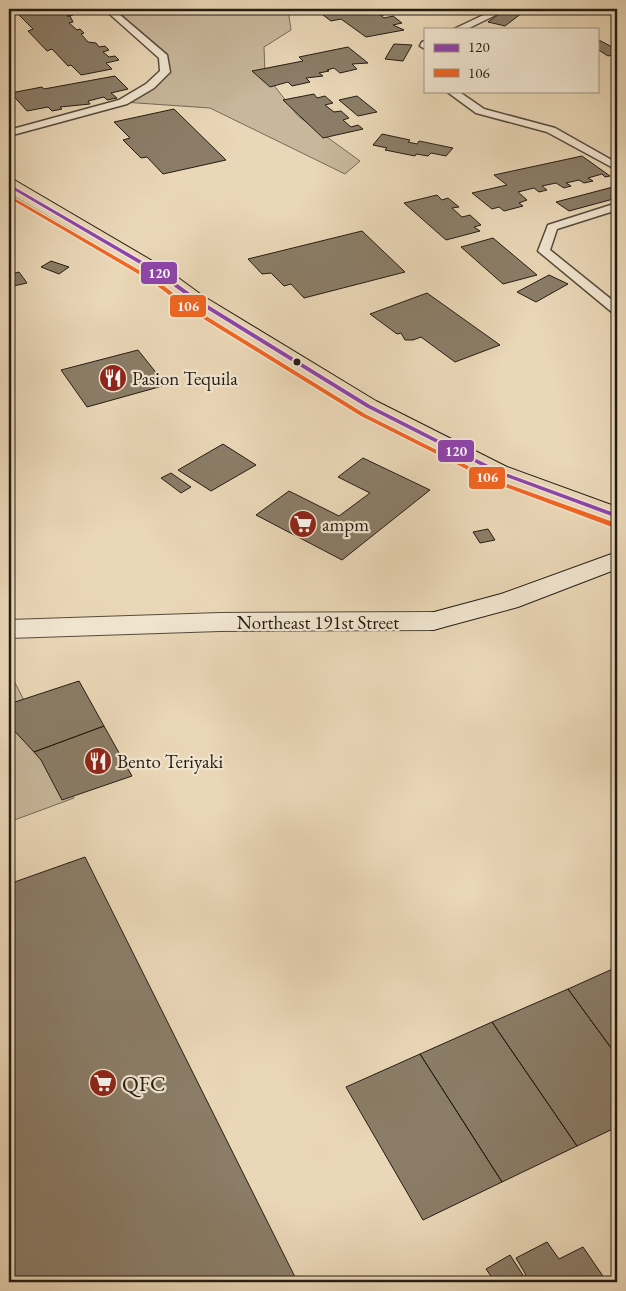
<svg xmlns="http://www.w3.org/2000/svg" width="626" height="1291" viewBox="0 0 626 1291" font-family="'EB Garamond',serif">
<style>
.green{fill:#c8b79b;stroke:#766a57}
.building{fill:#8b7d68;stroke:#241c13}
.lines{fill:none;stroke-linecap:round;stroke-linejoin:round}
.lane-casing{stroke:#564b3c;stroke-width:3}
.street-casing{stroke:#564b3c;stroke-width:2}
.secondary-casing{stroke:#241c13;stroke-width:2}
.primary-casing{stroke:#241c13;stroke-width:2}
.lane{fill:#f1e5d0;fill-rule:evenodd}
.street{fill:#f1e5d0;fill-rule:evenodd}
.secondary{fill:#f1e5d0;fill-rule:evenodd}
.primary{fill:#ead7b7;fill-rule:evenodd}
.bus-1-casing{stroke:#f1e5d0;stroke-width:3}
.bus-2-casing{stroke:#f1e5d0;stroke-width:3}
.bus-1{fill:#8e44ad;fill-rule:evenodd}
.bus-2{fill:#f26522;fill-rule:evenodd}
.bus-dot{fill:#241c13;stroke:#f1e5d0;stroke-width:2}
.labels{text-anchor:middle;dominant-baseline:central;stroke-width:4.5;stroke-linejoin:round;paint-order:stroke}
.poi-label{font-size:19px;fill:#241c13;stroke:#f1e5d0;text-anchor:start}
.street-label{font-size:19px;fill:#241c13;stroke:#f1e5d0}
.near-poi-label{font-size:22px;fill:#241c13;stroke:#f1e5d0;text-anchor:start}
.line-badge{stroke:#f1e5d0;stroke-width:2}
.badge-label{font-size:14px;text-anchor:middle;font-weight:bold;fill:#fff}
</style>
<rect width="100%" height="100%" fill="#ead7b7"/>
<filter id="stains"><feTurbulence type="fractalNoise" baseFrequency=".004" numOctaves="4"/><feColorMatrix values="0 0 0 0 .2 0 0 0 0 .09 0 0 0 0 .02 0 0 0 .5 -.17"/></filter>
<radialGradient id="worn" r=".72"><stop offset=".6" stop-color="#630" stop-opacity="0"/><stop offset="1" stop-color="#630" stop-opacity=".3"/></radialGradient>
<path class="green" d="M112,9H288L291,30L264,47L265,74L298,116L360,161L345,174L210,108L123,102L165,72L164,57Z
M9,671L74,798L9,822Z"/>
<path class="building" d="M17,9H62L63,12L69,11L73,15L67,16H70L73,22L69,23L77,30L80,29L84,33L81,34L88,42L96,43L99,47L105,46L109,50L103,52L109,57L115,56L119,60L106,63L112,69L81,75L71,65L68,66L52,49L47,51L28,31L33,29L18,14L21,13Z
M315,9H357L368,13L378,11L384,15H380L384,18L393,16L402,23L393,25L404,30L366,37L341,19L331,21Z
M506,9L522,13L505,26L488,22Z
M597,39L614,48H617V54L608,56L597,49Z
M394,44L412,45L403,61L385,59Z
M348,47L368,63L352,64L357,69L340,73L334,68L327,70L329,71L319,73L323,76L306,78L310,82L292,86L288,82L270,87L252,71L303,61L299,57Z
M115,76L128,89L111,93L117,98L107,100L104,97L88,101L90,104L60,107L62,109L52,111L48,107L27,111L11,93L42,87L44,89Z
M314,94L317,98L325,96L333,103L325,105L334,112L341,111L349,118L343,120L351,127L358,125L363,129L323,138L283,100Z
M357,96L377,112L358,116L339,100Z
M174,109L226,160L163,174L147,157L141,158L123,140L130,138L114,122Z
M382,134L410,140L408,142L417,144L419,141L453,148L446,156L431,153L428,156L416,154L415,156L385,150L387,148L373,145Z
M582,156L610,176L605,177L602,174L588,178L593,181L584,183L579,180L566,183L571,186L564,188L556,183L542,186L547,190L539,192L534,188L518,192L527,200L519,203L523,206L504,211L499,207L492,209L472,193L507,185L494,175Z
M613,187L617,190V198L569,211L556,202Z
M437,195L442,200L448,198L459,207L452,208L462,217L470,215L481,225L474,227L480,231L446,240L404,203Z
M362,231L405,272L304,298L291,284L284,286L271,273L262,274L248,259Z
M493,238L537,275L503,284L461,247Z
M51,261L69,267L59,274L41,267Z
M9,264L15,273L19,272L27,283L9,287Z
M549,275L568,284L536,302L517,292Z
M427,293L500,345L455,362L421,337L413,340H405L401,333L397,334L370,314Z
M138,350L166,385L87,407L61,370Z
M223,444L256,465L211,491L178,470Z
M363,458L430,490L342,560L256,515L289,491L339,516L370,493L338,477Z
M171,473L191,487L181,493L161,478Z
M488,529L495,540L480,543L473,532Z
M79,681L104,726L34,752L9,725V704Z
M104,726L132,776L62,800L41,760L34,752Z
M85,857L297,1281L9,1282V884Z
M617,967V1056L568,989Z
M568,989L617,1056V1127L577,1146L492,1022Z
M492,1022L577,1146L502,1182L420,1054Z
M420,1054L502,1182L423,1220L346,1087Z
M547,1242L559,1259L583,1247L607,1282H513L526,1275L516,1258Z
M510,1255L523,1275L510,1282H495L486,1269Z"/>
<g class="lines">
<g class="lane-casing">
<path id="lane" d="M104,9H113L167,55L170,72L154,88L127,104L9,136V130L119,100L146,84L160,71L159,58Z
M496,9H508L467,29H454Z
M425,41V49L420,46L422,42Z
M446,91H458L484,109L555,128L617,163V170L547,132L476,113Z
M617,203V210L557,229L550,250L617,304V314L613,313L538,251L548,225Z"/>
</g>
<g class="street-casing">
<path id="street" d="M433,612L443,615L447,621L443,627L433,630L220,631L9,638V620L220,613Z"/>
</g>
<g class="secondary-casing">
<path id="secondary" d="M617,552V569L518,607L433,630L423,627L419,621L423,615L501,594Z"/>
</g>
<g class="primary-casing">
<path id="primary" d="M9,179L16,181L166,269L203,296L376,401L507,467L617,507V524L489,477L406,436L360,411L189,304L152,277L9,193Z"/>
</g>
<use href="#lane" class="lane"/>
<use href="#street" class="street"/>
<use href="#secondary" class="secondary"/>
<use href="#primary" class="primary"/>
<g class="bus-1-casing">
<path id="bus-1" d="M9,184L161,272L198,299L370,405L500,471L617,514V518L496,473L366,407L194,301L157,274L9,187Z"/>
</g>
<g class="bus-2-casing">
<path id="bus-2" d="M9,195L156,280L193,308L365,414L496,480L616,523L617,525L614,527H612L492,482L361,416L189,310L152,282L9,198Z"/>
</g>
<use href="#bus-1" class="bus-1"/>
<use href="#bus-2" class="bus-2"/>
</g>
<defs>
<g id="restaurant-disc" transform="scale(1.4375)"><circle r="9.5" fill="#8f2418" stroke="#f1e5d0"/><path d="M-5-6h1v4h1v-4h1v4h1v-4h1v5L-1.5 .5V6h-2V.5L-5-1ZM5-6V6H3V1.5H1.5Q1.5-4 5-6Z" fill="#fff"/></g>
<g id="supermarket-disc" transform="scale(1.4375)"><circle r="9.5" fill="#8f2418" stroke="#f1e5d0"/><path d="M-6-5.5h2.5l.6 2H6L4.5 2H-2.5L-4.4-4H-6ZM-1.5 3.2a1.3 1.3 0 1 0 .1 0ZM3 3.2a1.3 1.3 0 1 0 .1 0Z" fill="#fff"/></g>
</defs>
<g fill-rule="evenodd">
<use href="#restaurant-disc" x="113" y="378"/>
<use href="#supermarket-disc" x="303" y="524"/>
<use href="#restaurant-disc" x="98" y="761"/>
<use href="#supermarket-disc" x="103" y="1083"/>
</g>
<circle class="bus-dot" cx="297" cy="362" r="4.5"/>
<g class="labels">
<g class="poi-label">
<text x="132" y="378">Pasion Tequila</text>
<text x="322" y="524">ampm</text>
<text x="117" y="761">Bento Teriyaki</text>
</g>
<g class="street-label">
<text x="318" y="622">Northeast 191st Street</text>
</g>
<g class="near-poi-label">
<text x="122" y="1083">QFC</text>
</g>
</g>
<g class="line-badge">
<rect x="140" y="261" width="38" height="24" rx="5" fill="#8e44ad"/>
<rect x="169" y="294" width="38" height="24" rx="5" fill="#f26522"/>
<rect x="437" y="439" width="38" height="24" rx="5" fill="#8e44ad"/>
<rect x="468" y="466" width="38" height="24" rx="5" fill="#f26522"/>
</g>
<g class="badge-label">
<text x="159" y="278">120</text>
<text x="188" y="311">106</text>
<text x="456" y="456">120</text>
<text x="487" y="482">106</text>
</g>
<rect width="626" height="1291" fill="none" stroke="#ead7b7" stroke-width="30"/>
<rect x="10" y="10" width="606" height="1271" fill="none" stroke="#241c13" stroke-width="2.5"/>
<rect x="15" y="15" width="596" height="1261" fill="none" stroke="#241c13"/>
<rect x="424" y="28" width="175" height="65" fill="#f1e5d0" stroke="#9f9584"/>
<rect x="434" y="44" width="25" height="8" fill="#8e44ad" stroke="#9f9584"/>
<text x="468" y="52" font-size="15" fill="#241c13">120</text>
<rect x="434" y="69" width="25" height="8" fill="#f26522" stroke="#9f9584"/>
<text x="468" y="78" font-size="15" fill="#241c13">106</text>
<rect width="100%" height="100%" filter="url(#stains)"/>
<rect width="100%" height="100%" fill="url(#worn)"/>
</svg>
